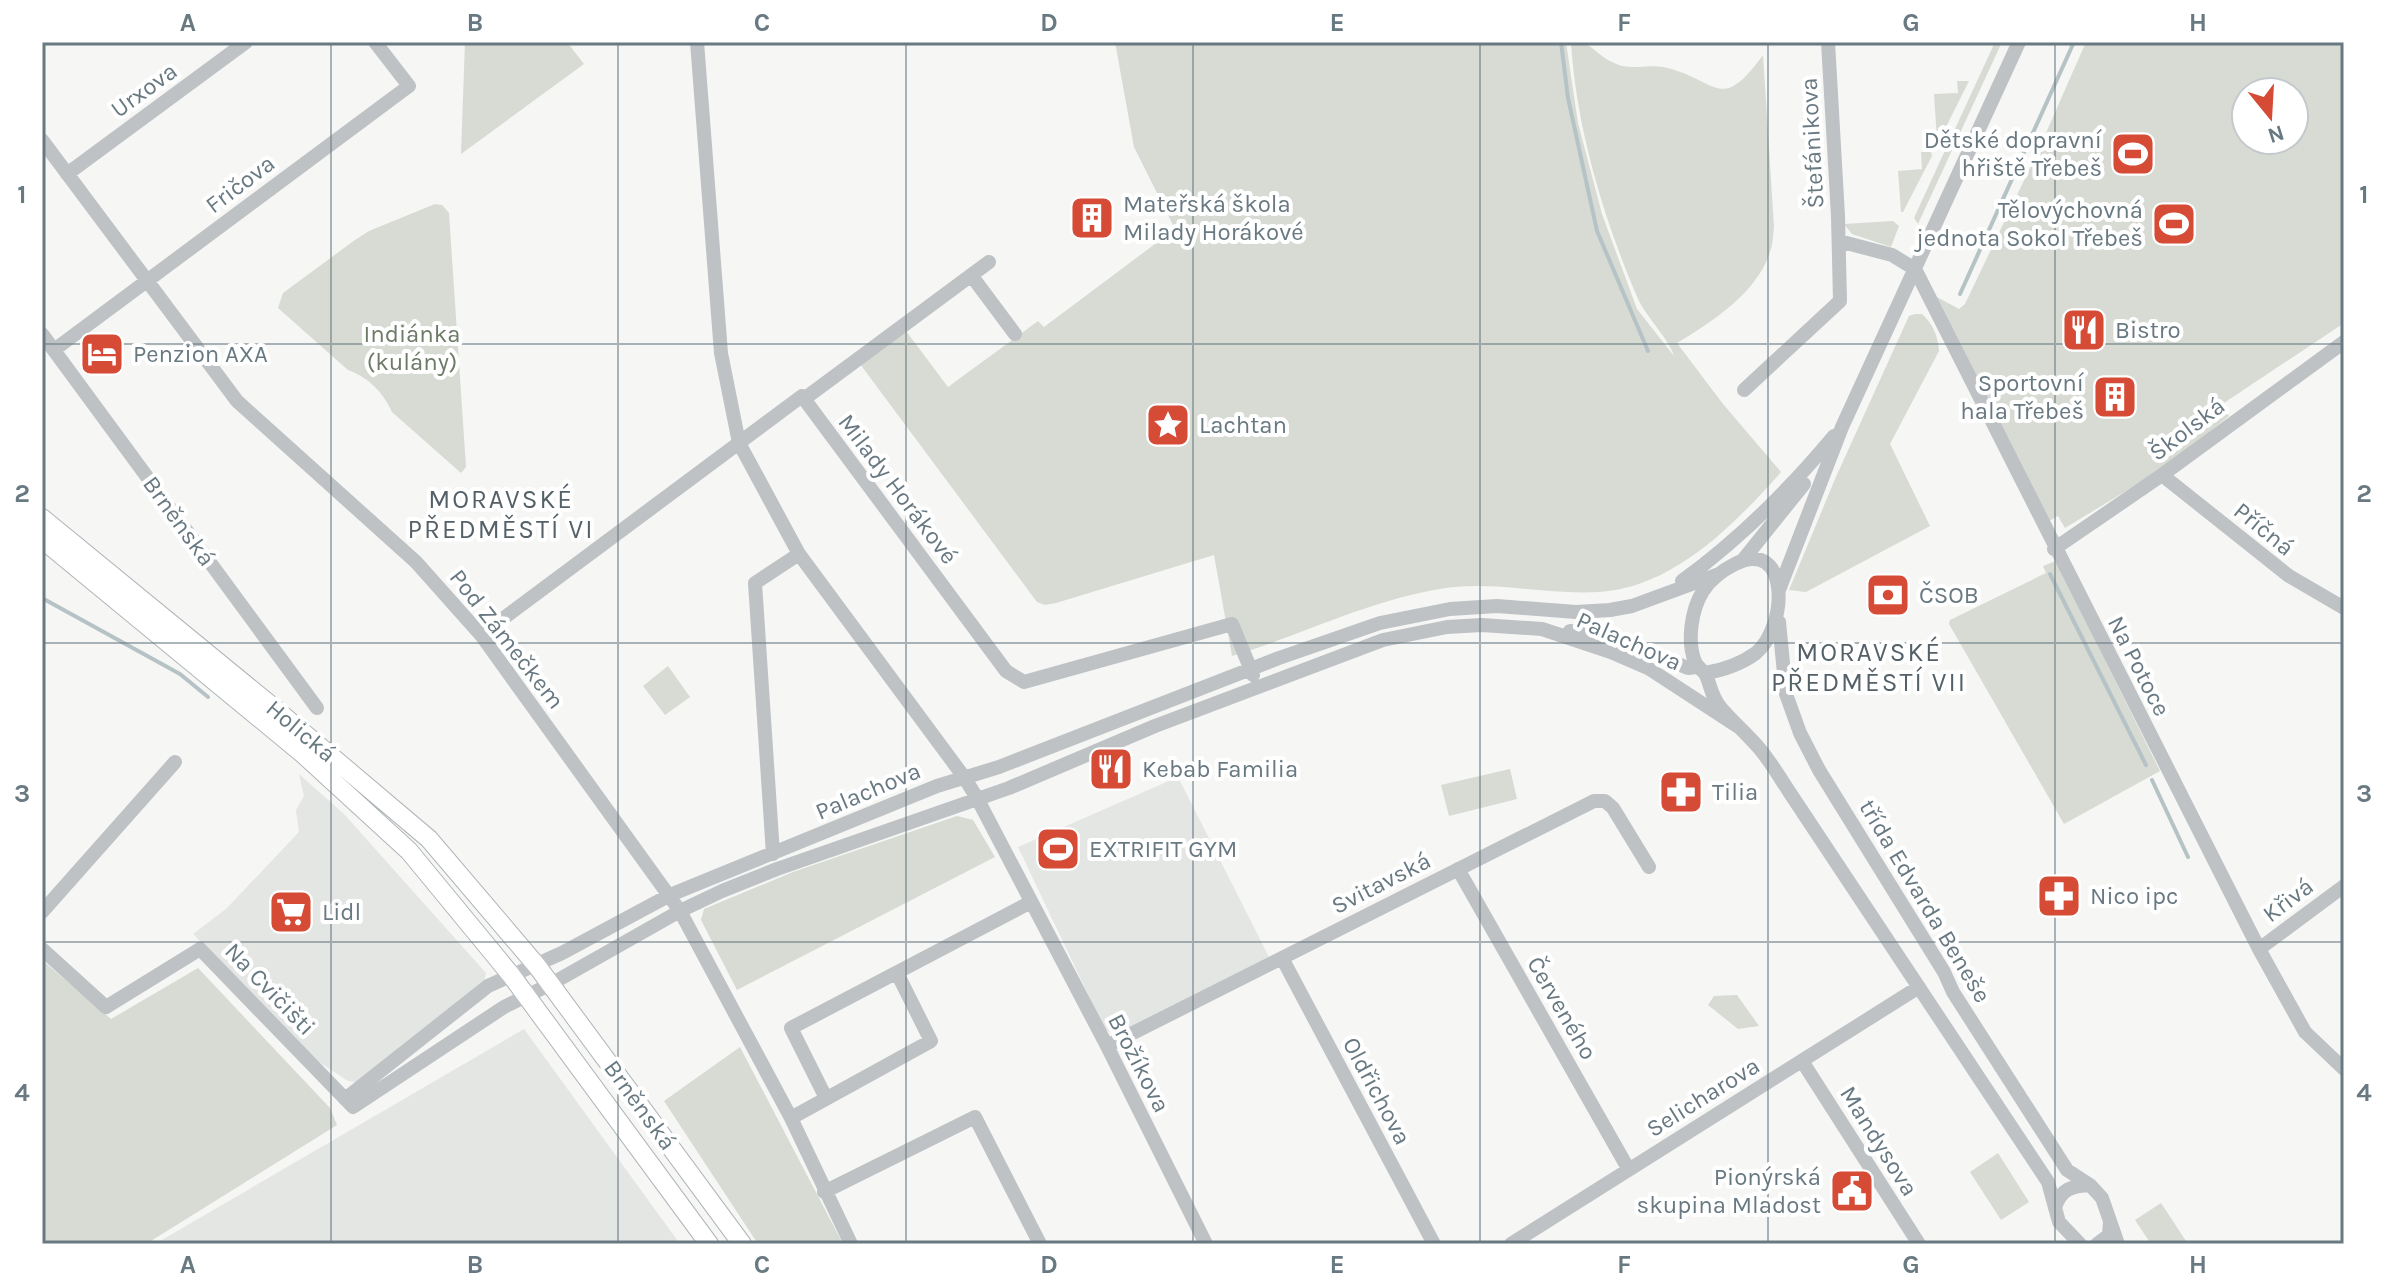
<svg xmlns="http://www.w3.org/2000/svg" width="2386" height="1286" viewBox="0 0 2386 1286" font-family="Karla,sans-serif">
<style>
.built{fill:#e4e6e4}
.green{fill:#d7dbd3;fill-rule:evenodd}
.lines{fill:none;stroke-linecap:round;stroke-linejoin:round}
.stream{stroke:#b6c3c6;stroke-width:4}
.major-casing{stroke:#afb5b8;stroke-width:20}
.minor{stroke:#bec2c5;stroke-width:14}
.major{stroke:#fff;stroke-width:18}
.grid{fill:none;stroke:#687982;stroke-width:2;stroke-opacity:0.55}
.labels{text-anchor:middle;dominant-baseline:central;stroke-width:8;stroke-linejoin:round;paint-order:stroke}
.street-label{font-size:24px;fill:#687982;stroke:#fff}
.poi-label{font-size:24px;fill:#687982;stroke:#fff;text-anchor:start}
.park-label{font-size:24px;fill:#6c7a66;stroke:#fff}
.neighbourhood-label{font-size:26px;letter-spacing:2px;fill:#556168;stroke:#fff}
.neatline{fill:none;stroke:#687982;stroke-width:3}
.grid-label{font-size:26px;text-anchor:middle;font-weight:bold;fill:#687982}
</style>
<rect width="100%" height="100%" fill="#f6f6f4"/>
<path class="built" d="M299,774L344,814L486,973L482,991L356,1082L348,1081L319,1062L193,934L226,909L299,832L296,810L304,796Z
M1178,777L1269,957L1115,1034L1105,1030L1018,847Z
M524,1029L680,1244H155Z"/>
<path class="green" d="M465,42H567L584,64L461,154Z
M1115,42H1566L1578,123L1602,214L1637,309L1674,356C1669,339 1647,318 1638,299C1604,220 1576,127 1571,42C1594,42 1594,54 1614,63C1630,71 1646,64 1663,67C1717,78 1719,116 1763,55L1774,227C1773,235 1773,244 1770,252C1757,293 1712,322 1677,343L1723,404L1781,472C1734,525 1673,588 1598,592C1545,595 1492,580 1440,589C1367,601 1302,635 1232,656L1214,555L1056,603L1045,605L1037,602L860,364L906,331L948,387L1038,321L1044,327L1175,229L1134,147Z
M1995,42H2002L1918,224L1914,218Z
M2086,42H2344V323L2221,405L2229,416L2169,465L2065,528L2058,516L2049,521L1937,297L1959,309L1965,304L2038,151ZM2246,92H2294V140H2246Z
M1957,81H1969L1940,139H1937L1934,94L1958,93Z
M1921,152H1931L1932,156L1903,212H1901L1898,171L1922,169Z
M435,204L442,205L449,213L466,467L461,473L392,412C383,392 368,377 348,370L278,308L283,293L355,240L369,231Z
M1893,221L1899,226L1891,247L1852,234L1844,224Z
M1915,314H1922C1933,324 1938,336 1939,351L1890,444L1930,526L1806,592L1789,590L1835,479L1909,316Z
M2056,561L2160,771L2064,824L1949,624L1950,620L2046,573L2043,566Z
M668,666L690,697L665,715L643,686Z
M1510,769L1517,799L1449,816L1441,785Z
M957,816L973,820L995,857L737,990L701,920L704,909L793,872Z
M42,960L111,1019L198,968L330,1108L337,1125L146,1244H42Z
M1737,995L1759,1026L1738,1029L1708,1005L1714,996Z
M740,1047L843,1244H758L664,1101Z
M1998,1153L2029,1202L2001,1220L1970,1172Z
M2161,1203L2188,1244H2151L2135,1220Z"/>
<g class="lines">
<path class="stream" d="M1561,42L1568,98L1597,231L1648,351
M1960,294L2074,42
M2050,574L2146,765
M42,598L180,674L208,697
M2152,780L2188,857"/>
<g class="major-casing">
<path id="major" d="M42,518L274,708L429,839L537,966L742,1244
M42,539L303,754L409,851L511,975L709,1244"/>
</g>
<path class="minor" d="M697,42L721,353L739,443L799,554L964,777L977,798L1107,1046L1206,1244
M42,140L237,401L416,562L481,635L680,911L791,1118L851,1244
M67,174L246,42
M1839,241L1892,255L1915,269
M1915,269L2259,949L2305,1032L2344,1069
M971,275L1015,334
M42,334L317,708
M54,350L409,86L375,42
M1744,390L1840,301L1838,216L1828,42
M804,399L989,262
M2162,475L2289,576L2344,608
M2054,549L2162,475L2344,342
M1743,560L1804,484
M1682,581C1740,539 1788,491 1834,436
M1779,590L1842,427L2019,42
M1779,622L1786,694L1800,733L1819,770L1944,972L1953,992L2067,1170L2090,1185L2102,1198L2118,1244
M1570,631L1605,635L1688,668L1697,667
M481,635L802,396L1006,671L1024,682L1232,624L1253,675
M1705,673C1724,670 1741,664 1756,653C1789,625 1789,537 1735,564C1723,570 1710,580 1703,591C1691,610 1687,642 1695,662C1698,668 1704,671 1706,675C1711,687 1712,698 1721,708C1733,722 1747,734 1759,748C1771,762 1780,778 1790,793L2048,1182L2059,1222L2080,1244
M773,854L755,583L799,554
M1458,869L1629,1170
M42,912L175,762
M42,949L106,1007L200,949L353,1107L504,1007L551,984L680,911L722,891L777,869L1009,788L1155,726L1383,640L1447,627L1482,625L1542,629L1611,652L1648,668L1740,728
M2259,949L2344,886
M1282,958L1434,1244
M1107,1046L1594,801H1605L1613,808L1649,867
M1802,1061L1919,1244
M826,1098L791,1028L1031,902
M345,1099L488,986L562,953L670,895L937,786L999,767L1279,658L1380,623L1450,609L1497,606L1576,612L1610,610L1632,606L1719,574
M791,1118L931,1041L897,973
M824,1192L975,1117L1040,1244
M2055,1208C2060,1189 2072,1186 2090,1185
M1511,1244L1919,987
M2097,1244L2109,1235L2110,1221"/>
<use href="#major" class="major"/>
</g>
<path class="grid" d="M331,42V1244M618,42V1244M906,42V1244M1193,42V1244M1480,42V1244M1768,42V1244M2055,42V1244M42,344H2344M42,643H2344M42,942H2344"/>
<defs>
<g id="stadium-square" transform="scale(2.3)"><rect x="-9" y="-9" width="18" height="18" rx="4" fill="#d54b36" stroke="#fff"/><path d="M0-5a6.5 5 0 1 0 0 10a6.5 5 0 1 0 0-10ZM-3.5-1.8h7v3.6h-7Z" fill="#fff"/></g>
<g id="building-square" transform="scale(2.3)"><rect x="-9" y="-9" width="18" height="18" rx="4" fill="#d54b36" stroke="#fff"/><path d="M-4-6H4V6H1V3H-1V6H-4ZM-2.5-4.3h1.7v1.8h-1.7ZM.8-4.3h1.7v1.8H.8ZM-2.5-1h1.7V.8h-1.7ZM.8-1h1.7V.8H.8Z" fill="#fff"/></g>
<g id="restaurant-square" transform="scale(2.3)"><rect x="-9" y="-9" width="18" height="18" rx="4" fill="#d54b36" stroke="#fff"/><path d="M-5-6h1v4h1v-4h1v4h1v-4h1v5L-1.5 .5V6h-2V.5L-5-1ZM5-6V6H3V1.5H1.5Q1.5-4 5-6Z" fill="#fff"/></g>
<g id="hotel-square" transform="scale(2.3)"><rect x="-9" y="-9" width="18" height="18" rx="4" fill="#d54b36" stroke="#fff"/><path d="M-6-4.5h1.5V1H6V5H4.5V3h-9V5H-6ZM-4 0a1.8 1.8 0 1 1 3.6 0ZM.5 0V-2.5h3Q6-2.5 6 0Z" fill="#fff"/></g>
<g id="sight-square" transform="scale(2.3)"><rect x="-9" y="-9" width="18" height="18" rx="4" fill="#d54b36" stroke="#fff"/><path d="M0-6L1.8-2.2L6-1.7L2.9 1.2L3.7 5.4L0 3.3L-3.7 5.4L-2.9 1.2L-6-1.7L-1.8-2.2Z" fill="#fff"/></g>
<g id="bank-square" transform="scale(2.3)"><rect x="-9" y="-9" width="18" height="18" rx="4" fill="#d54b36" stroke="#fff"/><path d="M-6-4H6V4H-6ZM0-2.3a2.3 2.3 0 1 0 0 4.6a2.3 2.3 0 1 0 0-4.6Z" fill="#fff"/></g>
<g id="pharmacy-square" transform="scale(2.3)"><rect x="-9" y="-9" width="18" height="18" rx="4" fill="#d54b36" stroke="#fff"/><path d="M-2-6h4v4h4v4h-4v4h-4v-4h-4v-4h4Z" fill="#fff"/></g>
<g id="supermarket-square" transform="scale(2.3)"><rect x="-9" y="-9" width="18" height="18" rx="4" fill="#d54b36" stroke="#fff"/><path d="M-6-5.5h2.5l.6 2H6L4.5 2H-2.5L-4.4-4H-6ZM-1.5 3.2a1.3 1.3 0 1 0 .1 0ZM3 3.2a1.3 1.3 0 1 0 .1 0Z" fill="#fff"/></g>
<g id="civic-square" transform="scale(2.3)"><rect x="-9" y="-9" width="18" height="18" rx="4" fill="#d54b36" stroke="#fff"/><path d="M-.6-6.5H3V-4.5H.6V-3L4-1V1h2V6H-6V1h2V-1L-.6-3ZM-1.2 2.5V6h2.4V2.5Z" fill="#fff"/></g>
</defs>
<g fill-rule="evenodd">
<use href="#stadium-square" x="2133" y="154"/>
<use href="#building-square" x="1092" y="218"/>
<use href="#stadium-square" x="2174" y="224"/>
<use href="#restaurant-square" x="2084" y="330"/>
<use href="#hotel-square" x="102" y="354"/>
<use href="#building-square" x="2115" y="397"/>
<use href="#sight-square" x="1168" y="425"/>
<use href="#bank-square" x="1888" y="595"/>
<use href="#restaurant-square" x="1111" y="769"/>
<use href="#pharmacy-square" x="1681" y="792"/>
<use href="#stadium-square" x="1058" y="849"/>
<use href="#pharmacy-square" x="2059" y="896"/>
<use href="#supermarket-square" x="291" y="912"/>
<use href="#civic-square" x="1852" y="1191"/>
</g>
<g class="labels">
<g class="street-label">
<text transform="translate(144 90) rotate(-36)">Urxova</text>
<text transform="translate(1812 143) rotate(-93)">Štefánikova</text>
<text transform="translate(240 184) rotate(-37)">Fričova</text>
<text transform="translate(2187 429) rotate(-37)">Školská</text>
<text transform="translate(898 489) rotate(53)">Milady Horákové</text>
<text transform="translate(179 521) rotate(54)">Brněnská</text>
<text transform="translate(2264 529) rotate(39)">Příčná</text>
<text transform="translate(507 639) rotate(52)">Pod Zámečkem</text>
<text transform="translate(1629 641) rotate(24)">Palachova</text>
<text transform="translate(2139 666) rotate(63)">Na Potoce</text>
<text transform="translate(301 731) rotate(40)">Holická</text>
<text transform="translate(868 791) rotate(-23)">Palachova</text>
<text transform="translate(1381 883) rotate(-27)">Svitavská</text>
<text transform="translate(2288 900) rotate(-37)">Křivá</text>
<text transform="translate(1925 901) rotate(59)">třída Edvarda Beneše</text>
<text transform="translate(270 989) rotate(46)">Na Cvičišti</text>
<text transform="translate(1562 1008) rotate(60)">Červeného</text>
<text transform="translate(1139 1063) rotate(63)">Brožíkova</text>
<text transform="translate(1377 1091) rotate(62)">Oldřichova</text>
<text transform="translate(1703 1097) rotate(-32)">Selicharova</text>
<text transform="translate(640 1105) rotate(54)">Brněnská</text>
<text transform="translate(1879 1141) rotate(58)">Mandysova</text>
</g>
<g class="poi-label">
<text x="2102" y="140" text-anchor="end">Dětské dopravní<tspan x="2102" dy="28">hřiště Třebeš</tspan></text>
<text x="1123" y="204">Mateřská škola<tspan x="1123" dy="28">Milady Horákové</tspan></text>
<text x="2143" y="210" text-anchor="end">Tělovýchovná<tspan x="2143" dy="28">jednota Sokol Třebeš</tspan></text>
<text x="2115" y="330">Bistro</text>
<text x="133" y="354">Penzion AXA</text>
<text x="2084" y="383" text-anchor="end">Sportovní<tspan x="2084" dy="28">hala Třebeš</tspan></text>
<text x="1199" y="425">Lachtan</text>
<text x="1919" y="595">ČSOB</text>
<text x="1142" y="769">Kebab Familia</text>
<text x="1712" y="792">Tilia</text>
<text x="1089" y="849">EXTRIFIT GYM</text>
<text x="2090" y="896">Nico ipc</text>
<text x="322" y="912">Lidl</text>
<text x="1821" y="1177" text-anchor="end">Pionýrská<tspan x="1821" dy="28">skupina Mladost</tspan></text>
</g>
<g class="park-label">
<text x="412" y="334">Indiánka<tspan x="412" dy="28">(kulány)</tspan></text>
</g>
<g class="neighbourhood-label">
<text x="501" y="499">MORAVSKÉ<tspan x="501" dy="30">PŘEDMĚSTÍ VI</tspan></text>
<text x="1869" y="652">MORAVSKÉ<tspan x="1869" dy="30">PŘEDMĚSTÍ VII</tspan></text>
</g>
</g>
<rect width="2386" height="1286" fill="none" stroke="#ffffff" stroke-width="88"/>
<g transform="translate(2270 116) rotate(162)"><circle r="38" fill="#ffffff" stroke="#c3c9cd" stroke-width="2"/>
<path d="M0-6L14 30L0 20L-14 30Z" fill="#d54b36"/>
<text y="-12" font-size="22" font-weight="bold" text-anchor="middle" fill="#687982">N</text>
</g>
<rect x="44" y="44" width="2298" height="1198" class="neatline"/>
<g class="grid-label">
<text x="188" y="31">A</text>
<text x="475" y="31">B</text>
<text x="762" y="31">C</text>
<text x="1049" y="31">D</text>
<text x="1337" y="31">E</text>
<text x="1624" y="31">F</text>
<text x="1911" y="31">G</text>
<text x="2198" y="31">H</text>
<text x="22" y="203">1</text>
<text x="2364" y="203">1</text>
<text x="22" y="502">2</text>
<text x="2364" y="502">2</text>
<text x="22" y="802">3</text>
<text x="2364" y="802">3</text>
<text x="22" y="1101">4</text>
<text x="2364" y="1101">4</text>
<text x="188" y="1273">A</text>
<text x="475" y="1273">B</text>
<text x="762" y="1273">C</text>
<text x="1049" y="1273">D</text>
<text x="1337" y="1273">E</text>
<text x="1624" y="1273">F</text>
<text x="1911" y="1273">G</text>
<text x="2198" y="1273">H</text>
</g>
</svg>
